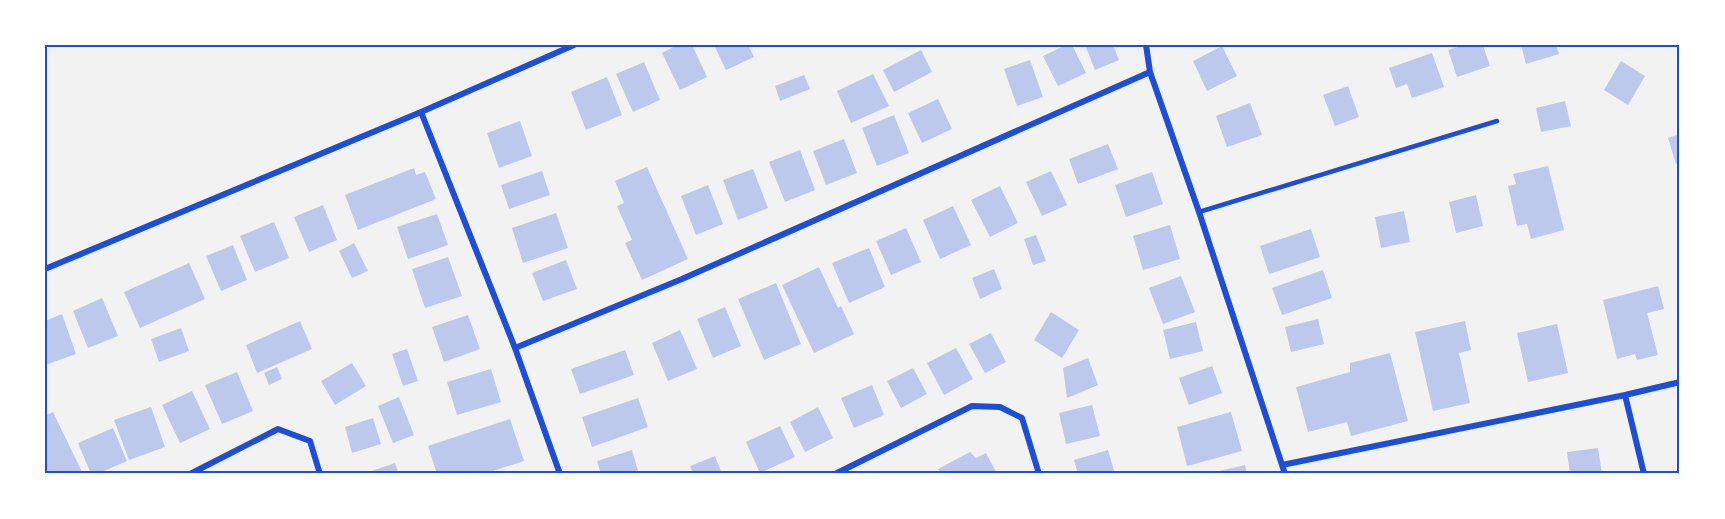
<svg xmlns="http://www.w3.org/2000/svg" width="1725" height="519" viewBox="0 0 1725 519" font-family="'Public Sans',sans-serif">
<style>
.building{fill:#bdc9ec}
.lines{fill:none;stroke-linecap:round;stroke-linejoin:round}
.service{stroke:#1d4ed8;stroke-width:4.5}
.minor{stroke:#1d4ed8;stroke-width:6}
.neatline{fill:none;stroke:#1d4ed8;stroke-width:2}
</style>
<rect width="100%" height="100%" fill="#f2f2f2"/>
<path class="building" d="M677,45H692L707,77L680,90L662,53Z
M714,45H748L754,57L726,70Z
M1066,45H1072L1086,73L1058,86L1043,56Z
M1085,45H1113L1119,60L1095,70Z
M1465,45H1483L1490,66L1457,77L1448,50Z
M1521,45H1556L1559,54L1526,64Z
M1222,46L1237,76L1207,91L1193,61Z
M921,50L932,72L894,92L883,70Z
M1432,53L1444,87L1412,98L1407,84L1396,88L1389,68Z
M1030,60L1043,97L1017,106L1004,69Z
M1621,61L1645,76L1628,105L1604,90Z
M644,62L660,100L633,112L616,74Z
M873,74L889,106L851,123L837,91Z
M804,75L810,89L780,101L775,86Z
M607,77L622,115L586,130L571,92Z
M1348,86L1359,117L1335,126L1323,95Z
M938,99L952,129L922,143L908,113Z
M1565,101L1571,126L1541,132L1536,108Z
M1250,103L1262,135L1227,147L1216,116Z
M894,115L909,153L877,166L862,128Z
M520,121L532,156L499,168L487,133Z
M1680,134V162L1676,164L1668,138Z
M844,139L857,173L826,185L813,151Z
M1108,144L1118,169L1078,184L1069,159Z
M800,150L815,190L785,202L769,162Z
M1548,166L1564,230L1531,239L1527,224L1517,226L1508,186L1516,184L1513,174Z
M647,167L688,259L642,280L625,243L632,240L617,206L624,203L615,181Z
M414,168L416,175L425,172L436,199L358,230L345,195Z
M753,169L768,208L738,220L723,180Z
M542,171L550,195L509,209L501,185Z
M1051,171L1067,205L1042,216L1026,182Z
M1152,172L1163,204L1126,217L1115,185Z
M708,185L723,224L696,235L681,196Z
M1000,186L1018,223L990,237L971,200Z
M1476,195L1483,226L1456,233L1449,202Z
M323,205L337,240L309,252L294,217Z
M953,206L971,245L940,259L923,220Z
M1404,211L1410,242L1381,248L1375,217Z
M556,213L568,248L523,263L512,228Z
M437,214L448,245L408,259L397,227Z
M274,222L289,258L255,272L240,236Z
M1170,225L1180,259L1143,270L1133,236Z
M906,228L921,262L891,275L876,241Z
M1311,229L1320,257L1269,274L1260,246Z
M1036,235L1046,261L1033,265L1024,239Z
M354,243L368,271L352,278L339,251Z
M233,245L247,280L221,291L206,256Z
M869,248L885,287L849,303L832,263Z
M448,257L462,296L425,308L412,269Z
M566,260L577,289L543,301L532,273Z
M189,263L205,299L140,328L124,292Z
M819,267L838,308L841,306L854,334L814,353L782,285Z
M994,269L1002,289L980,299L972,278Z
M1323,270L1332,298L1282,315L1272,288Z
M1181,276L1195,312L1163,324L1149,288Z
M776,283L801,344L764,360L738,299Z
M1658,286L1664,309L1647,313L1658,355L1637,360L1635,354L1617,359L1603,300Z
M102,298L118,336L88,348L73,311Z
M725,307L741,346L713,358L697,319Z
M1051,312L1079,330L1062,358L1034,340Z
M62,314L76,354L45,365V321Z
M468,315L480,349L444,362L432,327Z
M1318,319L1324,344L1291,352L1285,327Z
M300,321L312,349L257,373L246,345Z
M1465,321L1471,350L1459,353L1470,403L1433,411L1415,332Z
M1196,322L1203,351L1170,359L1163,330Z
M1557,324L1568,373L1528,382L1517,333Z
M181,328L189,351L159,362L151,339Z
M680,330L697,369L668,381L652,343Z
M991,333L1006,362L985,373L969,344Z
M956,348L973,379L944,395L927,363Z
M407,349L418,381L403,386L392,354Z
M625,350L634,375L580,394L571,369Z
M1390,353L1408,421L1351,436L1347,422L1308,432L1296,387L1350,372V363Z
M1088,358L1098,385L1067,398L1063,368Z
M352,363L366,386L335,405L321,381Z
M1212,366L1222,393L1189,405L1179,378Z
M277,367L282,379L269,385L264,373Z
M913,368L927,394L901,408L887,381Z
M491,369L501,402L457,415L447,382Z
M237,372L253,411L222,424L205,385Z
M872,385L884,415L854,428L841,398Z
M192,391L210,429L180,443L162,405Z
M399,397L414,435L393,443L378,406Z
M638,398L648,427L592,447L582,417Z
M1092,405L1100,436L1066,444L1059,413Z
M151,407L165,447L129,460L114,420Z
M818,407L833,438L805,452L790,422Z
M53,412L83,474H45V416Z
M1231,412L1242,451L1187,466L1177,427Z
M373,418L381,444L352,453L345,427Z
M510,419L524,461L484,474H437L428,446Z
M780,426L795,457L760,473L746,442Z
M113,428L127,461L97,474H91L78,443Z
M1598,448L1602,474H1570L1567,452Z
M632,450L639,474H601L597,461Z
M1108,450L1115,474H1078L1074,460Z
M970,452L976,458L986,453L996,472L992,474H941L938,469Z
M715,456L722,474H693L690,466Z
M395,463L399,474H363Z
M1245,465L1247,474H1211V473Z"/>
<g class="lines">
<path class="service" d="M1199,212L1497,121"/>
<path class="minor" d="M1146,45L1150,72L1199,212L1285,474
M421,112L515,348L560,474
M45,269L421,112L574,45
M515,348L682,279L1150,72
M1625,395L1644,474
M1282,465L1625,395L1680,382
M190,474L278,429L310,441L320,474
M835,474L972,406L1000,407L1022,418L1039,474"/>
</g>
<rect width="1725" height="519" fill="none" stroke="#ffffff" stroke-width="93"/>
<rect x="46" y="46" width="1632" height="426" class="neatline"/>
</svg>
